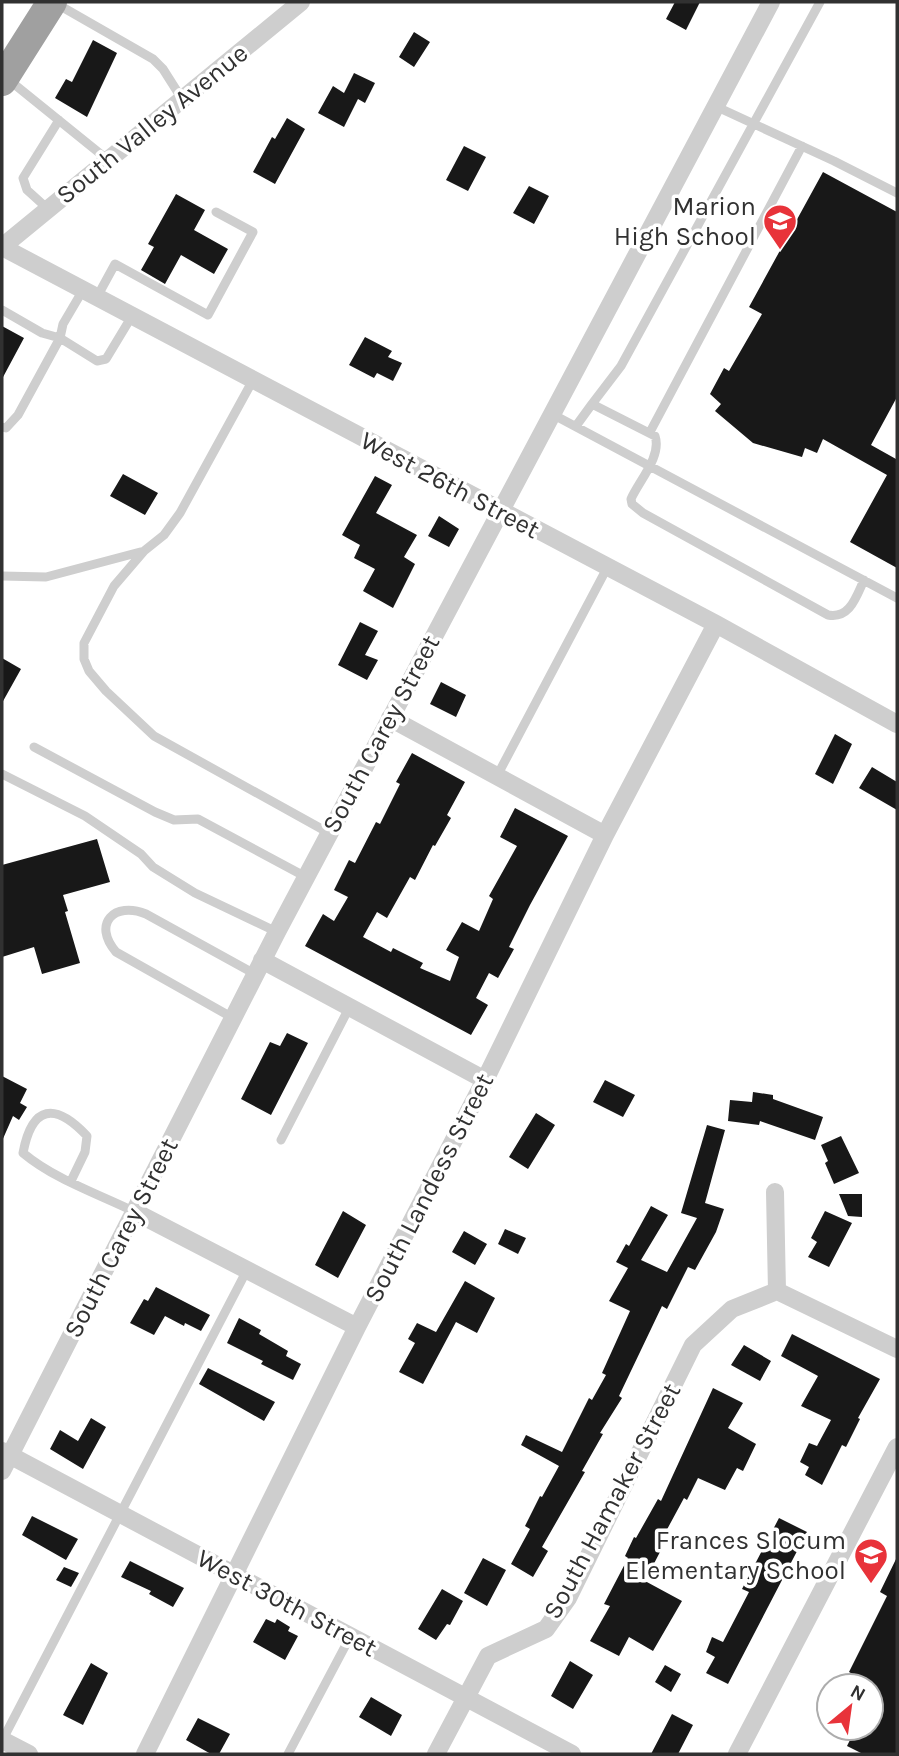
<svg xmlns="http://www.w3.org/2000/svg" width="899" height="1756" viewBox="0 0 899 1756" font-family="Karla,sans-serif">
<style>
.building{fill:#181818}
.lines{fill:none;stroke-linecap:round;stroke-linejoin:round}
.service{stroke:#cecece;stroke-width:9}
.minor{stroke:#cecece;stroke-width:18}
.trunk{stroke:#a0a0a0;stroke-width:30}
.labels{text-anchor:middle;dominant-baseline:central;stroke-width:7;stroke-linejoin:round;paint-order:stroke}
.street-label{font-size:26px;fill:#313131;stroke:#fff}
.poi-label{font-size:26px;fill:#313131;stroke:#fff;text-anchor:end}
</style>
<rect width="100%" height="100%" fill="#fff"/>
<path class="building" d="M675,2H700L686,30L666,19Z
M414,32L430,42L414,67L399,57Z
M93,40L117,53L87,117L55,98L66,79L72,82Z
M354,73L375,83L365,103L358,99L344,127L318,113L333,86L344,93Z
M287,118L305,129L275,184L253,172L272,137L275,139Z
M464,146L486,157L468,191L446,180Z
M823,172L897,212V397L871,445L896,459L897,456V568L850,542L887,475L823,439L817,453L805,448L802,457L753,443L715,411L721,404L710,394L724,368L729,371L762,314L749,307Z
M529,186L549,196L534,224L513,213Z
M176,194L205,210L194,230L228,249L214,274L181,255L165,284L141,270L154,247L148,244Z
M2,326L24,338L2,379Z
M365,337L392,351L388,357L402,363L393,381L377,373L374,378L349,365Z
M123,474L158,493L145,515L110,496Z
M375,476L392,485L376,513L417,535L404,557L415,564L393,608L363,591L375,569L354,558L360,545L342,535Z
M439,516L459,529L449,547L428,536Z
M360,622L378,631L365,655L378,660L367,680L338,665Z
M2,658L21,669L2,703Z
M441,682L466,695L456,717L430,704Z
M835,734L852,744L833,784L815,774Z
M412,753L465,782L447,815L451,818L435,846L433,845L415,880L410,877L387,918L377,912L363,937L391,952L393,948L423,963L420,968L450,981L459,957L446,950L462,922L479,931L493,899L489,896L517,846L500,837L515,808L568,836L530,905L509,947L514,949L498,978L489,973L476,998L488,1005L471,1035L305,946L323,914L334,921L348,897L334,890L349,860L355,863L376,822L380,824L400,784L396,782Z
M872,767L897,782V810L859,788Z
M97,839L110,882L63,895L68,911L65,912L80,963L42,974L34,947L2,957V865Z
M287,1033L308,1043L271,1115L241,1099L270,1042L280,1046Z
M2,1076L27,1089L20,1103L27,1107L19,1120L13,1116L2,1141Z
M605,1080L635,1095L623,1117L593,1102Z
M753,1092L773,1095V1099L823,1117L815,1140L760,1121L759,1125L728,1121L730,1100L752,1102Z
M536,1113L555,1125L528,1169L509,1157Z
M707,1125L725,1130L705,1203L724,1209L716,1232L695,1270L688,1267L667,1309L662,1306L619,1396L622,1398L600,1433L603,1434L582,1471L585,1472L542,1547L548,1551L533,1577L511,1564L530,1529L525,1526L540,1496L542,1497L559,1466L521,1445L526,1435L562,1452L589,1398L592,1400L606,1375L602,1373L630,1311L609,1301L628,1268L616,1262L626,1244L629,1246L651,1206L668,1215L641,1260L667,1272L697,1218L681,1213Z
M841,1136L859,1173L834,1184L825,1163L828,1161L821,1145Z
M839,1194H862V1217L848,1216Z
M343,1211L366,1225L338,1278L315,1265Z
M825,1211L852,1223L829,1267L808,1257L817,1242L811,1238Z
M505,1229L526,1238L518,1254L498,1244Z
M464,1231L487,1244L475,1265L452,1252Z
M465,1281L495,1298L477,1333L456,1322L423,1384L399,1372L415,1343L408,1339L417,1323L436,1332Z
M156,1287L210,1315L201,1331L185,1323L184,1326L165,1316L154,1335L130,1323L144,1299L148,1301Z
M239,1318L261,1330L259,1334L288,1351L286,1356L301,1364L293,1380L261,1364L263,1361L227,1343Z
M792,1334L880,1379L858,1418L860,1419L846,1447L842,1445L822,1485L805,1475L809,1467L800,1462L809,1443L817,1446L831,1420L801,1406L818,1376L781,1356Z
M744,1345L771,1361L760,1381L731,1365Z
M208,1368L275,1402L264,1421L199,1384Z
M713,1388L743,1403L728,1428L756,1444L743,1471L737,1468L725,1490L698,1478L687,1500L684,1498L657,1548L661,1550L645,1581L682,1601L653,1651L629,1637L619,1656L590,1641L610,1606L604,1604L628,1558L625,1556L634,1537L636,1538L658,1499L661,1501Z
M91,1418L106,1427L83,1469L50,1449L60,1430L78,1441Z
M32,1516L78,1539L66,1560L22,1535Z
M779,1518L807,1532L728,1684L706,1673L715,1657L706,1652L712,1637L723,1642L749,1592L742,1589Z
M897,1557V1754H863L847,1746L856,1728H871V1699L877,1687L849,1672L887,1596L880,1592Z
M483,1558L506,1570L487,1606L464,1593Z
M130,1561L184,1588L173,1607L149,1594L151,1591L121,1577Z
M64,1567L79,1573L71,1587L56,1580Z
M442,1589L463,1601L450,1625L447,1624L436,1640L418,1629Z
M266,1619L275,1623L277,1619L290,1627L288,1631L298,1636L285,1660L253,1642Z
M570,1661L593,1675L573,1709L551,1696Z
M91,1663L108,1673L83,1725L63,1715Z
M665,1665L681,1674L671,1692L655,1682Z
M371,1697L402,1715L391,1736L359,1717Z
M672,1714L693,1725L678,1754H651Z
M198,1718L230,1734L219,1754H211L186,1740Z"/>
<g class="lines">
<path class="service" d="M57,4L153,59L163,69L182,99
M9,80L108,160
M715,106L834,161L897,193
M48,209L27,190L23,178L59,120
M83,290L63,324L60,338L97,361L106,359L132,316
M97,297L115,264L208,315L253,232L216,212
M2,310L42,333L60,338L18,415L6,428L2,427
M592,404L621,366L820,2
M552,414L897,598
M576,426L592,404L655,436C662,456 639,481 631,499L632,504L643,513L828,615C850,619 856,597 864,580
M650,432L802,146
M144,551L114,586L84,643V659L89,671L106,691L154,736L329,833
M2,576L46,577L144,551L164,535L180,513L253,380
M34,747L155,812L174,820L198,819L306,877
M2,774L85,816L141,854L153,867L195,893L277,932
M497,776L607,568
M233,1018L116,952C92,924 114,901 146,914L255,974
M281,1140L349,1008
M71,1181L85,1152L87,1136C55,1102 32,1105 23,1153C54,1179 98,1194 135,1212
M2,1741L247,1270
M288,1754L350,1637"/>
<path class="minor" d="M2,247L716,624L897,724
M2,247L301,2
M390,718L605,835
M262,960L485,1080
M775,1192L777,1291
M135,1212L357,1327
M777,1291L897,1349
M2,1451L572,1754
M2,1471L277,932L771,2
M2,1740L29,1754
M145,1754L357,1327L485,1080L605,835L716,624
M436,1754L488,1656L546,1629L568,1598L693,1345L732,1309L777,1291
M737,1754L897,1447"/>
<path class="trunk" d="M2,81L52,2"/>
</g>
<defs>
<g id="school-pin" transform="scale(1.75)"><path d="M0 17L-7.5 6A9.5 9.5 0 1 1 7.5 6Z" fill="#e8333a" stroke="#fff"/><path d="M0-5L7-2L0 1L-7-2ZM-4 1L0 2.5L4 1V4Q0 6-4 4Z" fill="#fff"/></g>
</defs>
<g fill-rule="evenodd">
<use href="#school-pin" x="780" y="221"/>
<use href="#school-pin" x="871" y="1555"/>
</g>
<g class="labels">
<g class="street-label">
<text transform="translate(152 124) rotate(-39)">South Valley Avenue</text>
<text transform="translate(450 485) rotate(28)">West 26th Street</text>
<text transform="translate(381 734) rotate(-62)">South Carey Street</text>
<text transform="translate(429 1188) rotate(-63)">South Landess Street</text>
<text transform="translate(121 1238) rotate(-63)">South Carey Street</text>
<text transform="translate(612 1501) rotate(-62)">South Hamaker Street</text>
<text transform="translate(287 1603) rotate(28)">West 30th Street</text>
</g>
<g class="poi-label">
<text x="756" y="206">Marion<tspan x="756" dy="30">High School</tspan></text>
<text x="846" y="1540">Frances Slocum<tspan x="846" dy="30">Elementary School</tspan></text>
</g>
</g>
<rect width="899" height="1756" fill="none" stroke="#313131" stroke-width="7"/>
<g transform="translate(850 1707) rotate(29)"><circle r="33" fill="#ffffff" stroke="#adadad" stroke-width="2"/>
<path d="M0-5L12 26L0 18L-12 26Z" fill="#e8333a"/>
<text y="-10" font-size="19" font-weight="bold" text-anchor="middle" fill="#313131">N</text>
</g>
</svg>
